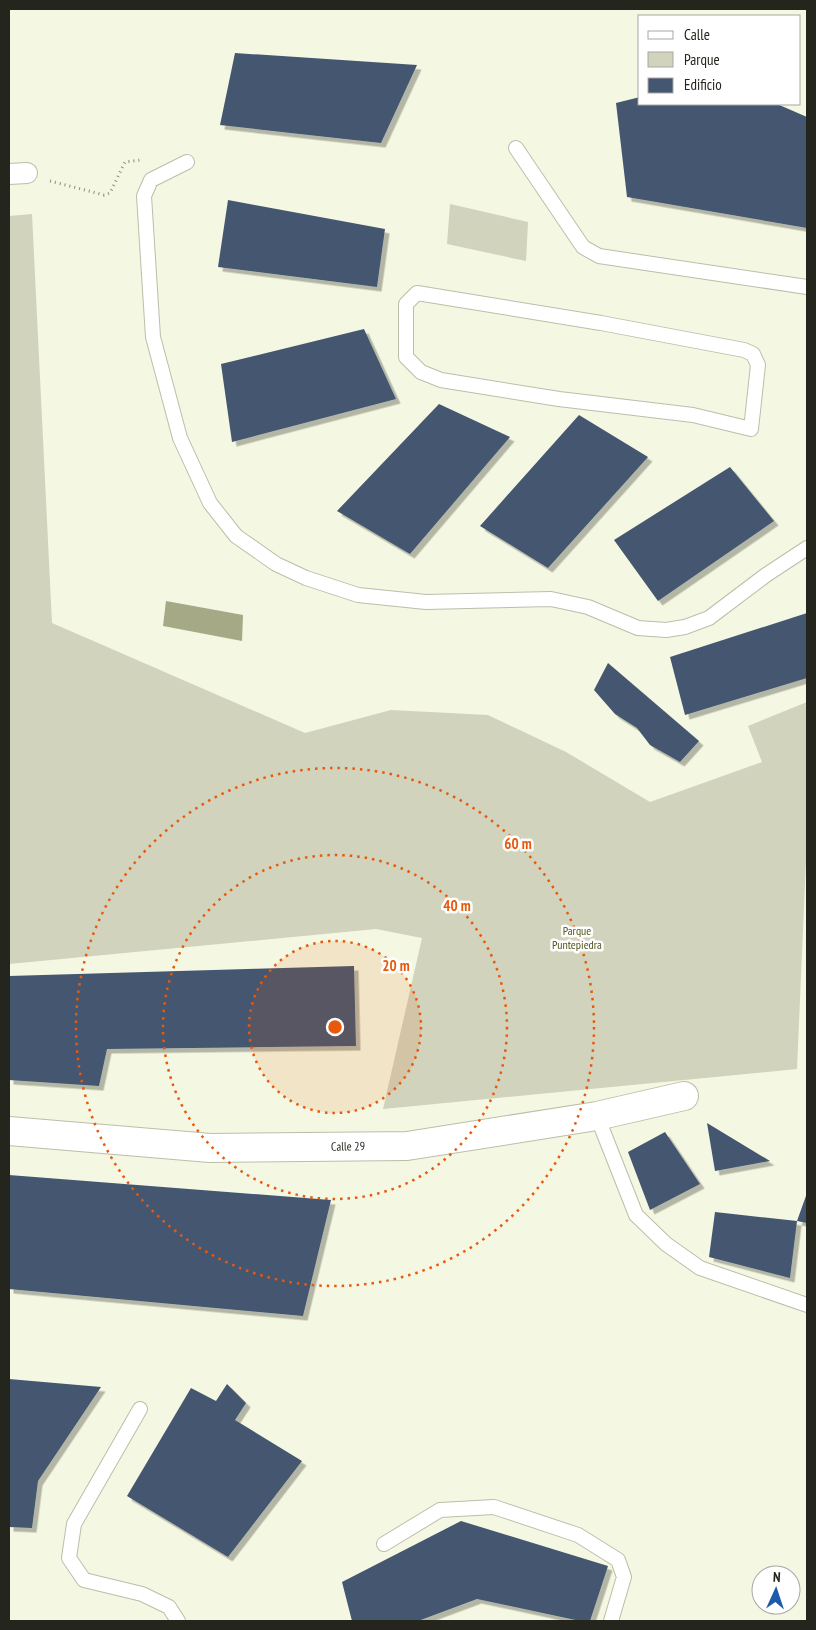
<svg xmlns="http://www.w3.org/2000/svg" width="816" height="1630" viewBox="0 0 816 1630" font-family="'PT Sans Narrow',sans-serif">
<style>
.green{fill:#d1d3bc}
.water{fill:#a6a986}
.building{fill:#445770;filter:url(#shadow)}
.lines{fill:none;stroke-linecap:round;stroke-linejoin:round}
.service-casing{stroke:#bcbeaa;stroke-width:16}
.pedestrian-casing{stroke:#bcbeaa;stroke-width:22}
.minor-casing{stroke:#bcbeaa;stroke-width:30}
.path{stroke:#8b8d7e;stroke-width:3;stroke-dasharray:1 4;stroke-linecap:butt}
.service{stroke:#fff;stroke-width:14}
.pedestrian{stroke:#fff;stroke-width:20}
.minor{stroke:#fff;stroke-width:28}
.ring{fill:none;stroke:#e8590c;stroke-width:2.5;stroke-dasharray:2.5 5}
.labels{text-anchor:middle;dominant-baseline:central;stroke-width:5;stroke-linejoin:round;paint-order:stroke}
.park-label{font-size:12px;fill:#53561d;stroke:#fff}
.street-label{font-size:12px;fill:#24251d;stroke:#fff}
.centre{fill:#e8590c;stroke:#fff;stroke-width:2.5}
.ring-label{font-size:15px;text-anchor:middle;font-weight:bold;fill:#e8590c;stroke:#fff;stroke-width:5;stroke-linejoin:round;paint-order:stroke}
</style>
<defs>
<filter id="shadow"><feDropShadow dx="4.5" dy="4.5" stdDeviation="0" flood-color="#0004"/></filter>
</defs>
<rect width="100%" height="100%" fill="#f4f7e1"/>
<path class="green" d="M450,204L528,222L526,261L447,244Z
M32,214L52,623L305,733L391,710L488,715L566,752L650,802L762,762L748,726L807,702V837L797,1069L383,1109L422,938L376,929L9,964V216Z"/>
<path class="water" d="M166,601L243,615L242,641L163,626Z"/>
<path class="building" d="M235,53L417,65L381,143L220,125Z
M640,97V104H777L807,117V228L627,197L616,103Z
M228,200L385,229L377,287L218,267Z
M364,329L396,399L232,442L221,364Z
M439,404L510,437L410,554L337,511Z
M579,415L648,457L548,568L480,526Z
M730,467L774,521L658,601L614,540Z
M807,613V678L685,715L670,657Z
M608,663L699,741L680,762L650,745L637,728L615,714L594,690Z
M354,966L356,1046L107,1049L99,1086L9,1080V976Z
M707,1123L770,1161L715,1171Z
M665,1132L700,1184L650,1210L628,1152Z
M9,1175L331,1200L303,1316L9,1289Z
M807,1193V1223L797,1221Z
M715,1212L797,1221L790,1278L709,1257Z
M9,1379L101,1387L38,1481L32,1528L9,1527Z
M227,1384L246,1403L235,1420L302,1461L228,1557L127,1496L191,1388L216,1401Z
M461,1521L608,1566L590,1621H580L477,1599L418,1621H352L342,1582Z"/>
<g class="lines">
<g class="service-casing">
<path id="service" d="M516,148L583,247L599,256L807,287
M187,162L151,180L144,196L153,337L180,438L210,503L236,536L276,564L306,578L358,595L426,602L551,599L588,607L638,628L666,630L685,627L709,618L766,575L807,548
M417,293L601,323L744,350L753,354L758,365L751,429L693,415L559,399L441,380L421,372L406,357V304Z
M597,1116L636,1215L666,1244L700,1268L807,1305
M140,1409L74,1524L69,1558L84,1580L142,1594L169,1607L178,1621
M384,1544L440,1510L494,1507L578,1535L618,1560L624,1577L611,1621"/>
</g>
<g class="pedestrian-casing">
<path id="pedestrian" d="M9,174L27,173"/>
</g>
<g class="minor-casing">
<path id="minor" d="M9,1131L210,1148L407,1146L597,1116L684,1096"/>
</g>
<path class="path" d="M50,181L104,195L110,193L125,162L141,160"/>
<use href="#service" class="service"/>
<use href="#pedestrian" class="pedestrian"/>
<use href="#minor" class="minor"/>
</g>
<circle cx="335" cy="1027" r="86" fill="#e8590c" fill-opacity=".12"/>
<g class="ring">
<circle cx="335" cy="1027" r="86"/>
<circle cx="335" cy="1027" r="172"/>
<circle cx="335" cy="1027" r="259"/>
</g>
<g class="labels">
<g class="park-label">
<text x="577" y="930">Parque<tspan x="577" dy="14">Puntepiedra</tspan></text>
</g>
<g class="street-label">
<text transform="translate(348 1146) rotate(-1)">Calle 29</text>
</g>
</g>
<circle cx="335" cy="1027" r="8" class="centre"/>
<g class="ring-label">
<text x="518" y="849">60 m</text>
<text x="457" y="911">40 m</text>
<text x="396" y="971">20 m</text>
</g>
<rect width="816" height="1630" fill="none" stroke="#24251d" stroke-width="20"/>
<rect x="638" y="15" width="162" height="90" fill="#ffffff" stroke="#a7a8a5"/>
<rect x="648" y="31" width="25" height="8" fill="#ffffff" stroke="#a7a8a5"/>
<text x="684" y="40" font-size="15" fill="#24251d">Calle</text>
<rect x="648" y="52" width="25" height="15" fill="#d1d3bc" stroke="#a7a8a5"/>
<text x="684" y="65" font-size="15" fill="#24251d">Parque</text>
<rect x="648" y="78" width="25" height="15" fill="#445770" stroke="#a7a8a5"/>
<text x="684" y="90" font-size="15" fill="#24251d">Edificio</text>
<g transform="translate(776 1590) rotate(3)"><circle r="24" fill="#ffffff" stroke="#a7a8a5"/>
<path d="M0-4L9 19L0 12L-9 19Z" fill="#1c5aab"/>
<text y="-8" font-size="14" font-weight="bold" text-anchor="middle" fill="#24251d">N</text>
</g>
</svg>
